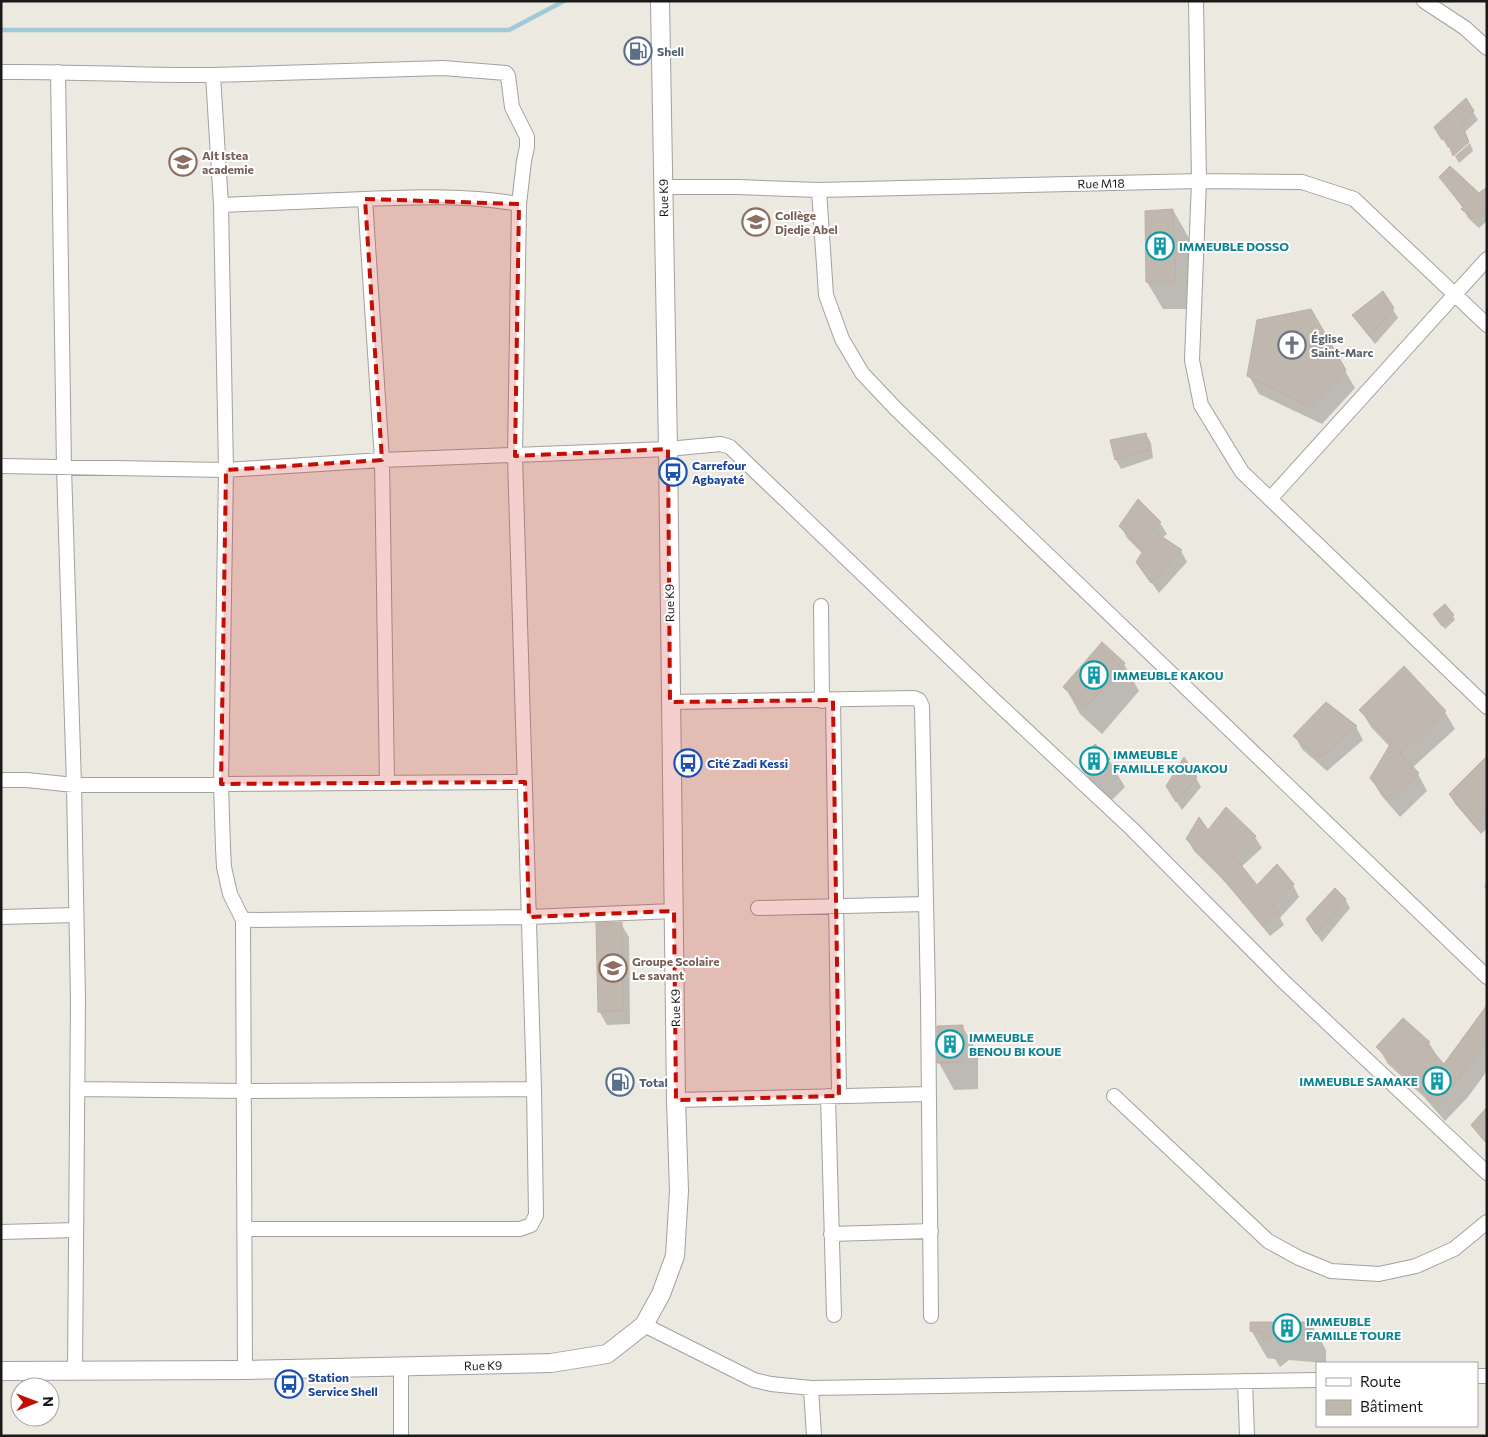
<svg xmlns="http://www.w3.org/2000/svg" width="1488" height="1437" viewBox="0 0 1488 1437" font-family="Commissioner,sans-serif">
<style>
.shadow{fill:#0003}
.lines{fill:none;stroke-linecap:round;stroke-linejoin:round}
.stream{stroke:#a0cada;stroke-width:4.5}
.building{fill:#c0b8af;stroke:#bdb0a3}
.minor-casing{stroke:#a1a1a1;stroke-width:16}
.tertiary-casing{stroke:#a1a1a1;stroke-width:20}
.minor{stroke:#fff;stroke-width:14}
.tertiary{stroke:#fff;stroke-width:18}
.marked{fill:#c20e03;fill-opacity:0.2;stroke:#c20e03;stroke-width:4;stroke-dasharray:10 6;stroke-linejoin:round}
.labels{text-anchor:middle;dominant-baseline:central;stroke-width:4;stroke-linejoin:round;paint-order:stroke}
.service-label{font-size:12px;font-weight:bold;fill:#4e5e75;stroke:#fff;text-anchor:start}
.education-label{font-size:12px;font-weight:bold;fill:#785e54;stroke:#fff;text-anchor:start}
.street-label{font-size:12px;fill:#1a1a1a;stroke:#fff}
.culture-label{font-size:12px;font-weight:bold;fill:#0d838f;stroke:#fff;text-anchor:start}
.worship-label{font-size:12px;font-weight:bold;fill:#5b616d;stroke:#fff;text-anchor:start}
.transit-label{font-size:12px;font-weight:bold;fill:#164399;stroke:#fff;text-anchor:start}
</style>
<rect width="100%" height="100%" fill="#ece9e0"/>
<path class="shadow" d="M1466,100L1478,120L1465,132L1469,141L1454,154L1451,146L1448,148L1436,127Z
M1470,143L1473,151L1459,163L1455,156Z
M1441,178L1487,198V221L1479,228L1468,218L1463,208Z
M1173,210L1189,238L1191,309H1163L1147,282L1146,212Z
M1383,293L1398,318L1375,344L1359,324L1354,315Z
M1310,311L1355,388L1322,424L1259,394L1249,376Z
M1146,434L1151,443L1153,458L1121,469L1116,460L1111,441Z
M1138,501L1160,523L1167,534L1162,538L1181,551L1187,562L1159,593L1137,562L1143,554L1127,538L1121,526Z
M1453,616L1455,620L1445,629L1437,619Z
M1124,664L1139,691L1102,734L1080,714L1065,687Z
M1404,668L1445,712L1455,729L1412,768L1418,774L1427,791L1400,817L1381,795L1371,778L1390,747L1371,727L1361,710Z
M1356,727L1363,740L1327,771L1302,749L1295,736Z
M1095,746L1109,760L1125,787L1109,803L1096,790L1080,763Z
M1487,755V828L1481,834L1456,805L1450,795L1479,765Z
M1196,778L1201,787L1182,810L1172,795Z
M1226,809L1255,837L1262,848L1241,867L1257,887L1293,885L1299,897L1280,918L1284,925L1270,936L1228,885L1194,851L1187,839L1207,832Z
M1487,883V892L1484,886Z
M1345,899L1350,908L1322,942L1312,928Z
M621,924L629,937L630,1024L607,1025L599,1011Z
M1487,1015V1071L1468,1097L1445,1121L1424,1097L1388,1064L1378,1047L1404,1020L1429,1043L1439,1059L1445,1066Z
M962,1026L978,1053V1089L954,1090L939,1063Z
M1311,1323L1326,1350V1363L1289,1360L1280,1367L1275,1359L1267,1358L1251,1330Z"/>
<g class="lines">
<path class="stream" d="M1,30H509L564,1"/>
</g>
<path class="building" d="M1466,98L1474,111L1461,123L1469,142L1453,156L1446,137L1442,140L1434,127Z
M1450,166L1479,193L1487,187V208L1474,219L1461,209L1463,207L1439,177Z
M1173,209L1176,282H1146L1145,211Z
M1383,291L1394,308L1370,336L1352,315Z
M1311,309L1346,370L1311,407L1247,376L1257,320Z
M1146,433L1149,450L1115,460L1110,440Z
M1138,499L1161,522L1152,530L1182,550L1151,583L1136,562L1143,551L1119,526Z
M1445,604L1454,615L1442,626L1433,614Z
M1102,642L1125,663L1085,708L1063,687Z
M1404,666L1446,711L1400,753L1419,773L1389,801L1370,778L1391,743L1359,710Z
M1326,702L1357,726L1319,758L1293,736Z
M1095,744L1110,759L1093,777L1079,763Z
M1487,756V810L1474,825L1449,794Z
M1184,757L1197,777L1176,802L1166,786Z
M1226,807L1256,836L1234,856L1257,885L1277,864L1294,884L1273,906L1278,912L1262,925L1223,879L1224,878L1186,839L1199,817L1208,830Z
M1335,888L1346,899L1316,934L1306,919Z
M622,922L623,1011L598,1012L596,923Z
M1487,1005V1041L1458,1078L1459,1079L1435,1104L1414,1083H1415L1376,1047L1403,1018L1430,1042L1427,1045L1444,1064Z
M963,1025V1062L937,1063V1026Z
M1487,1107V1144L1471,1125Z
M1250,1322H1311V1336L1273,1333L1263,1341V1332L1250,1331Z"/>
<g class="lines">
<g class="minor-casing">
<path id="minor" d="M1196,1L1199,181L1192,360L1201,405L1242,472L1487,707
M1424,1L1465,28L1487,48
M1,72C72,71 143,76 213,75L221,205L226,470L221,784L223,848L224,867L230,894L243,920L245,1370
M58,72L64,468L74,785L78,1000L75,1371
M213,75L443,68L506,73L508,76L512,107L527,137V147L524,161L519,204
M663,187H738L819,190L1199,181L1302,182L1354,199L1487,325
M819,190L826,295L842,339L862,373L896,409L1487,977
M221,205L365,199
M1,466L226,470L382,460L668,449L721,444L730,447L994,700L1132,829L1283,981L1487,1173
M1270,499L1487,259
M821,606L822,701
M833,700L839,1096
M670,702L914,698L919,700L922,706L928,998L931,1316
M1,780H27L74,785L525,782
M758,908L926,904
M1,917L76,915
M243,920L529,917L674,911
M77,1089L244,1091L534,1089
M828,1096L834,1315
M1114,1096L1268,1241L1299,1258L1331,1271L1379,1274L1416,1266L1454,1249L1487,1222
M676,1100L929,1094
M244,1229H520L531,1225L536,1215L534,1089L515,456L519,204C468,195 416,197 365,199L382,460L387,783
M1,1232L76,1230
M831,1234L931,1231
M644,1325L754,1380L771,1384L811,1388L1317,1380
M1477,1376H1487
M1245,1381L1247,1436
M811,1388L814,1436
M401,1436V1367"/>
</g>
<g class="tertiary-casing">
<path id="tertiary" d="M1,1371L245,1370L551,1363L607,1354L644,1325L661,1294L675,1256L679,1191L676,1100L668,449L660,1"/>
</g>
<use href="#minor" class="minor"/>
<use href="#tertiary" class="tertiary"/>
</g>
<path class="marked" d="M365,199L519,204L515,456L668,449L670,702L833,700L839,1096L676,1100L674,911L529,917L525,782L221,784L226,470L382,460Z"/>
<defs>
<g id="fuel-ring" transform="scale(1.4375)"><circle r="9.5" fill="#fff" stroke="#5c6f8a" stroke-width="1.5"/><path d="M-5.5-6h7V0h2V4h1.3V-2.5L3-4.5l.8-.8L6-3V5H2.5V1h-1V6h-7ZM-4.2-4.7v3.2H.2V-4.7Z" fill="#5c6f8a"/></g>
<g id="school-ring" transform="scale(1.4375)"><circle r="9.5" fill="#fff" stroke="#8d6e63" stroke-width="1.5"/><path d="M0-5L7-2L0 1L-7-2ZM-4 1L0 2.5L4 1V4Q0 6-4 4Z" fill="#8d6e63"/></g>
<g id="building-ring" transform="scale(1.4375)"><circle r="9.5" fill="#fff" stroke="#0f9aa8" stroke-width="1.5"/><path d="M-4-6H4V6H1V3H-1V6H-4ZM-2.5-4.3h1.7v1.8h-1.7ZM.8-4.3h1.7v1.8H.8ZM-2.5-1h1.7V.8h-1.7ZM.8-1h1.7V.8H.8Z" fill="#0f9aa8"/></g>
<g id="church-ring" transform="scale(1.4375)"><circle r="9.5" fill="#fff" stroke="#6b7280" stroke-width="1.5"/><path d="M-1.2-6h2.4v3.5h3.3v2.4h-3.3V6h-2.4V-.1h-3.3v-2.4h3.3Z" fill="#6b7280"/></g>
<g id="bus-ring" transform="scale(1.4375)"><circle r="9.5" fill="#fff" stroke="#1a4fb4" stroke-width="1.5"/><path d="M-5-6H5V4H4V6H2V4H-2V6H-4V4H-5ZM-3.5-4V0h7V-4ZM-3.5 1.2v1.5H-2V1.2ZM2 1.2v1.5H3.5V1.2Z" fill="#1a4fb4"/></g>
</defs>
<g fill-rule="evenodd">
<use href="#fuel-ring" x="638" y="51"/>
<use href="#school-ring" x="183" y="162"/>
<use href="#school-ring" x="756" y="222"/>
<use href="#building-ring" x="1160" y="246"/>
<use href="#church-ring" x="1292" y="345"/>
<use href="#bus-ring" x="673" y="472"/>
<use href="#building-ring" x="1094" y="675"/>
<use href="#building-ring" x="1094" y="761"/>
<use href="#bus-ring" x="688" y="763"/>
<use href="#school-ring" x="613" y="968"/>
<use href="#building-ring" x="950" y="1044"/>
<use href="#building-ring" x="1437" y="1081"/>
<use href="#fuel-ring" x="620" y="1082"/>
<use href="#building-ring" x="1287" y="1328"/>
<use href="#bus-ring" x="289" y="1384"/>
</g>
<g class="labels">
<g class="service-label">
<text x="657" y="51">Shell</text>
<text x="639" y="1082">Total</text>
</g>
<g class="education-label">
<text x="202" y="155">Alt Istea<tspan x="202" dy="14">academie</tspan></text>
<text x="775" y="215">Collège<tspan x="775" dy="14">Djedje Abel</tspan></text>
<text x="632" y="961">Groupe Scolaire<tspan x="632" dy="14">Le savant</tspan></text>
</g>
<g class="street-label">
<text transform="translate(1101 183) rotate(-1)">Rue M18</text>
<text transform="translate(663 198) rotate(-91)">Rue K9</text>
<text transform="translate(669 603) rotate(-91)">Rue K9</text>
<text transform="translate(675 1008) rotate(-91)">Rue K9</text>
<text transform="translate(483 1365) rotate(-1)">Rue K9</text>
</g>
<g class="culture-label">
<text x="1179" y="246">IMMEUBLE DOSSO</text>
<text x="1113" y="675">IMMEUBLE KAKOU</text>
<text x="1113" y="754">IMMEUBLE<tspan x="1113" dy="14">FAMILLE KOUAKOU</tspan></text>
<text x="969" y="1037">IMMEUBLE<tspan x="969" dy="14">BENOU BI KOUE</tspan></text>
<text x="1418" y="1081" text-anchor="end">IMMEUBLE SAMAKE</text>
<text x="1306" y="1321">IMMEUBLE<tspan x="1306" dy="14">FAMILLE TOURE</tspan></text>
</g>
<g class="worship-label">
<text x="1311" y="338">Église<tspan x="1311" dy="14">Saint-Marc</tspan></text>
</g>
<g class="transit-label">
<text x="692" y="465">Carrefour<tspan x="692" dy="14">Agbayaté</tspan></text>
<text x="707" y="763">Cité Zadi Kessi</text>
<text x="308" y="1377">Station<tspan x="308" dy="14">Service Shell</tspan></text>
</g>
</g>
<rect width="1488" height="1437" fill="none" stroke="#1a1a1a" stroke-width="5"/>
<rect x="1316" y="1362" width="162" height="65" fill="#ffffff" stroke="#a3a3a3"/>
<rect x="1326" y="1378" width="25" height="8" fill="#ffffff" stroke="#a3a3a3"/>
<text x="1360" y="1387" font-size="15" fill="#1a1a1a">Route</text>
<rect x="1326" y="1400" width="25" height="15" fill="#c0b8af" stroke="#a3a3a3"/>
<text x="1360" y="1412" font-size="15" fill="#1a1a1a">Bâtiment</text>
<g transform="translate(35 1402) rotate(89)"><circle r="24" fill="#ffffff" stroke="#a3a3a3"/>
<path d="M0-4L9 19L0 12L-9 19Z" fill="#c20e03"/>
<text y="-8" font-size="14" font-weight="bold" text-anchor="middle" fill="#1a1a1a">N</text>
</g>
</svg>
